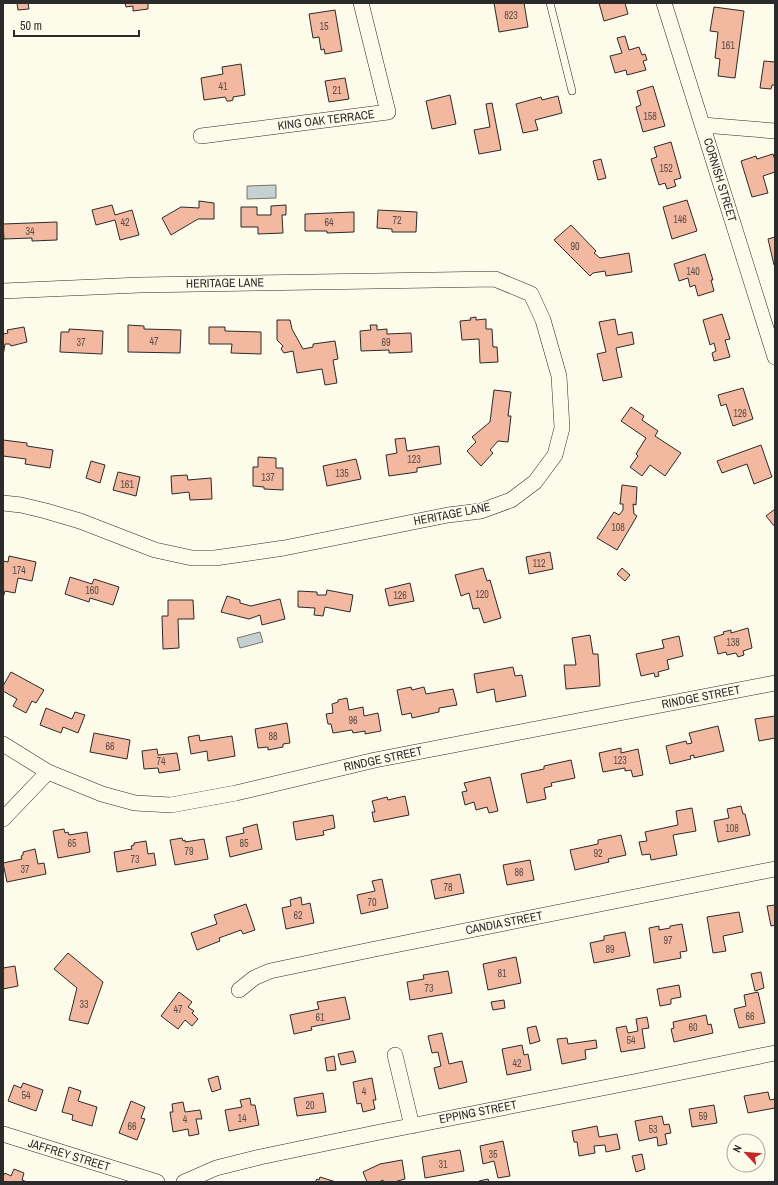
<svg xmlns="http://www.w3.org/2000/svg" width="778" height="1185" viewBox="0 0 778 1185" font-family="'Archivo Narrow',sans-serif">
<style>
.water{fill:#c7d0d0;stroke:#74746e}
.building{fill:#f2b8a0;stroke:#2b2b2b}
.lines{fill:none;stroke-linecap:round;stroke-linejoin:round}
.service-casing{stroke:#2b2b2b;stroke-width:8}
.minor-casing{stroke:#2b2b2b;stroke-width:16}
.service{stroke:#fdfbea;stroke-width:7}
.minor{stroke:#fdfbea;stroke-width:15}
.labels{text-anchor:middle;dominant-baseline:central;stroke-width:3;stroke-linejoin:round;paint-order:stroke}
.number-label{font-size:10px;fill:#5d4e48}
.street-label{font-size:12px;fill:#2b2b2b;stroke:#fdfbea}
</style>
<rect width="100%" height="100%" fill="#fdfbea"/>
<path class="water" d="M276,185V198L247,199V186Z
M260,632L263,642L240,648L237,638Z"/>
<path class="building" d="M17,3H28L29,9L18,10Z
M125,3H148V9L133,11V6L126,7Z
M494,3H524L528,27L499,32Z
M599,3H625L628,14L604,21Z
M714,7L744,11L735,78L718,76L720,59L715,58L718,32L710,31Z
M335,10L342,51L325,54L324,49L321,50L319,37L313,38L309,14Z
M625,36L629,50L639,47L642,55L645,54L647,60L643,61L646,70L627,75L626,70L615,73L610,56L622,53L617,38Z
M764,61L775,62V85H772L771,89L760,88Z
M241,64L245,95L233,97V100L230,101H227L225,97L204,100L201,78L223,74L222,67Z
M345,78L349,99L329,102L325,81Z
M653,86L665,126L643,132L636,107L641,105L637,91Z
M450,95L456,124L432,129L426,101Z
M558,96L562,113L535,120L538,130L523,133L516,104L541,97L542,100Z
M492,103L501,150L479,154L474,130L490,127L486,104Z
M671,142L681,178L674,180L676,186L667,189L665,183L659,185L651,159L657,157L654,147Z
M773,154L775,160V172L763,176L768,193L752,197L741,161L756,156L757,159Z
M601,159L606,178L598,180L593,161Z
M687,200L697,231L672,239L663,207Z
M199,201L214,203V219H198L171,235L162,218L181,207L199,208Z
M112,205L115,215L132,210L139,235L120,240L115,220L96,225L92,210Z
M286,205V215H282L283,233L258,234V227H241V207H257V215H271V206Z
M378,210L417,212L416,232H392V229L377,228Z
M354,212V232L327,233V231H305V214Z
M57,222V240L32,241V238L4,239L3,224Z
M571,225L596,251L594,253L600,258L629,253L632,272L606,276L605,271L593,273L590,276L554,240Z
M775,237V265H774L768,239Z
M705,254L713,280H711L714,291L698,296L695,285L690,287L688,278L679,281L674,264Z
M722,314L730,339L725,340L730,357L714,361L712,353L716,351L714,343L710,345L703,320Z
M476,317V320L486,319V329H492L493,347H497L498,362L480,363L479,339L462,340L460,321L471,320L470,318Z
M615,319L618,335L632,332L634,344L616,348L622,377L603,381L597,354L606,352L599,322Z
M277,320H290L292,329L303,349L313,347V344L335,341L338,359L333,360L337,383L325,385L322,369L297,373L293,351L284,353L281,349L283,346L277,340Z
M128,325L144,326V329L181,330L180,353L128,352Z
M370,325H377V330L387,329V334L411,333L412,352L389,353V350L361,351L360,331L371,330Z
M24,327L27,342L11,346L10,344H5L3,356V334L8,333L7,330Z
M209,327H225V331L261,332V354L231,353L232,344H209Z
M69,329L103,331L102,354L60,352L61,332H69Z
M743,388L753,419L733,426L726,404L721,406L718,395Z
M494,390L511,392L508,416H511L508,442L498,441L490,450L493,453L481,466L467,451L476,442L472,437L490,422Z
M631,407L644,416L642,420L658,431L655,436L681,453L665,476L650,465L642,476L630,467L638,456L636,454L646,438L621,421Z
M405,438L407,451L439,446L441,464L417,468V472L389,476L386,455L397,453L395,439Z
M3,440L27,443V446L53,450L50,468L25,464L26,459L3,456Z
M761,445L772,477L754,484L747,464L722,473L717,461Z
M258,457L276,458V468H283V490L264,489V487L253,486V467H258Z
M356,459L361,479L327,486L323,466Z
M91,461L105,465L100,483L86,478Z
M118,472L140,477L136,496L113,490Z
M187,475L188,480L211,478L212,499L190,500L189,492L172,494L171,476Z
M622,485L637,487L636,505L633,504L634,514L637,516L617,550L597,538L614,512L619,515L623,510V504H620Z
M775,509V527L766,516Z
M550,552L553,569L529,574L526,557Z
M9,556L36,562L32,581L18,578L15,593L5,591L3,598V561L8,562Z
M483,568L487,581L490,580L501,618L484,623L479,608L473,609L469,593L461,596L455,575Z
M622,568L630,575L625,581L617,574Z
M70,577L92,584L94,579L119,587L113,605L90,598L89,602L65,594Z
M410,583L414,601L389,606L385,589Z
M327,590L353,595L350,612L325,607L323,616L314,615L315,608L298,607V591L317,592V595H326Z
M227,596L240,600V603L251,606L280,599L285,619L262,625L260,615L249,619L221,612Z
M168,600H193L194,619H178L179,648L163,649L162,616H168Z
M748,628L752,648L743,651L744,655L738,657L736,653L727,655L726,652L718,654L714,637L724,634L723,632L731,630V633Z
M590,635L593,654H598L600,686L566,689L564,665H576L572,638Z
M679,636L683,656L667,660L669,669L658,672L659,676L655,677L654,673L641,676L636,654L664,648L662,640Z
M513,667L515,676L522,675L526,696L496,702L494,689L477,693L474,674Z
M11,672L44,690L36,703L32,701L26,713L13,706L17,699L3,691V686Z
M411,687L412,690L424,687L426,694L453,689L457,705L439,708V712L412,718L411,713L402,715L397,690Z
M347,698L349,710L363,707L364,716L378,713L381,731L365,734V731L353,733L352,730L333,733L331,724H328L326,714L333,713L332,704L338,702V700Z
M46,708L72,719L75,712L85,715L78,733L63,727L61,733L40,725Z
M775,716V738L759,741L755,719Z
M287,723L290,743L283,744V747L268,750V747L258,748L255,729Z
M718,726L724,751L694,758V755L690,756L691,759L670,764L666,746L686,741L687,744L692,743L689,733Z
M94,733L130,740L127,759L90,752Z
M199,735L200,741L232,736L235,756L208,761L207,751L191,754L188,737Z
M621,748V753L638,749L643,775L633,777L631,770L625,771V768L603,772L599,753Z
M157,749L158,755L177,753L180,770L159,773L158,768L144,769L142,751Z
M571,760L575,778L551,783L552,786L544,788L546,799L527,803L521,774L544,769V766Z
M490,777L498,811L489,813L487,807L476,810L474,802L465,805L462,792L467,791L464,783Z
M405,796L409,815L374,822L372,812H375L372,801L387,797L388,800Z
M741,806L743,814H745L750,835L718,842L714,821L729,818L727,809Z
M692,808L696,831L673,835L677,855L651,860L650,854L642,855L639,842L647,841L645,832L678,825L676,811Z
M333,815L335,828L323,831L324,835L296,840L293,822Z
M257,824L262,849L230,857L226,837L244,833L243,828Z
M64,829L65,833L68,832L69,835L87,832L90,852L58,858L53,831Z
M621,835L626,855L608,859L609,862L575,870L570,850L598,844V840Z
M182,838L183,841L185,840V842L204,839L208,859L175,865L170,840Z
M146,841L148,854L154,853L156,865L117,872L114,852L132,849L131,846L134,845V843Z
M35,849L38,864L44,863L46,874L7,882L3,863L22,859L21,856L23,855V852Z
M530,860L534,880L507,885L503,865Z
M460,874L464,893L435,899L431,880Z
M382,879L388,908L361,914L357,895L375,891L372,881Z
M301,897L302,905L310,903L314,923L286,929L282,908L291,906L290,900Z
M246,904L255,930L243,934L241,930L219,938L220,941L197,950L191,933L217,924L214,915Z
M775,905V925L771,926L767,906Z
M739,912L743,932L723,936L726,951L713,953L707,917Z
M682,924L687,951L680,952L681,958L654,963L649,928L659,926V930L670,928V926Z
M625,932L630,956L594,963L590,943L604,940V936Z
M68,953L103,982L88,1024L69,1020L77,988L54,969Z
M516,957L521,983L488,990L483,964Z
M15,966L18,986L3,989V968Z
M448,971L452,993L410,1000L407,982L424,979L423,975Z
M761,972L764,988L755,991L751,974Z
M679,985L681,997L671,999V1004L660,1006L657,989Z
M179,992L192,1002L188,1007L194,1011L192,1013L198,1019L192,1026L185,1020L178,1029L161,1016Z
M758,992L765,1023L739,1028L734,1009L746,1006L744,995Z
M345,997L350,1019L311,1027L312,1030L294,1034L290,1015L319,1009L317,1002Z
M504,1000L505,1008L493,1010L491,1002Z
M706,1015L708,1025L711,1024L713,1033L674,1042L671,1029L674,1028L673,1022Z
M647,1017L649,1028L642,1029L645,1048L621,1052L616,1028L626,1026L628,1033L638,1031L636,1019Z
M536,1026L540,1041L530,1044L527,1028Z
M442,1033L449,1064L462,1061L467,1082L439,1089L434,1068L441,1066L438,1052L432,1053L428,1036Z
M567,1038L568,1044L596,1040L597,1048L585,1050L586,1059L562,1064L557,1039Z
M522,1045L524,1055L528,1054L531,1070L507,1075L502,1049Z
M353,1051L356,1062L341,1065L338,1054Z
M334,1056L336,1070L327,1071L325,1058Z
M218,1076L221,1089L212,1092L208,1079Z
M372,1078L376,1100H373L375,1109L363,1112L361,1103L357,1104L353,1082Z
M23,1083L43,1090L36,1111L8,1101L14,1085L21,1088Z
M69,1087L81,1091L78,1101L97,1107L92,1126L72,1120L73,1115L62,1112Z
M768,1092L770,1100L775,1099V1109V1108L748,1113L744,1096Z
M323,1093L326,1112L297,1116L294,1098Z
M250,1098L251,1105H255L259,1125L229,1131L225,1110L242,1107L240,1100Z
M131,1101L145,1107L141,1118L145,1119L137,1140L119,1133Z
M183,1102L185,1112L200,1110L202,1119H196L199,1134L189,1136L188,1129L173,1132L170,1112H173L172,1104Z
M714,1105L717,1123L692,1127L689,1109Z
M662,1116L664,1125L669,1124L671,1133L665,1134L667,1144L658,1146L657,1137L639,1141L635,1121Z
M597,1126L599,1137L617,1134L620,1149L606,1152L605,1145L594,1146L595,1153L579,1156L577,1142H574L572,1131Z
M503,1141L510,1176L498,1178L494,1161L483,1164L480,1146Z
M460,1150L464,1171L425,1178L422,1157Z
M642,1154L645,1169L636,1172L632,1156Z
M402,1160L405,1179L394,1182H383V1180L379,1182H367L363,1172L380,1164Z
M14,1169L24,1173L22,1180L27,1182H3V1176L5,1173L11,1176Z
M320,1177L336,1182H315L317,1179L319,1180Z
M488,1179L489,1182H479V1181Z"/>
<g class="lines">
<g class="service-casing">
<path id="service" d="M550,3L572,91"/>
</g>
<g class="minor-casing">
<path id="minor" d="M664,3L775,357
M703,125L775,131
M201,136L388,112L361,3
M3,291L140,285L495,279L531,294L543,320L559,376L562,428L555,455L535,482L511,500L481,511L448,515L284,548L215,558H192L155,550L80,521L46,511L21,505L3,503
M3,744L48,772L102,794L135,803L171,805L236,793L375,760L775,683
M3,819L48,772
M239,990L254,978L270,971L375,949L775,869
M395,1055L412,1126
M3,1134L157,1182
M184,1182L216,1168L260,1157L380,1132L643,1080L775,1053"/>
</g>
<use href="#service" class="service"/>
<use href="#minor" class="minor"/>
</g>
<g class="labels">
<g class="number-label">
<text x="511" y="15">823</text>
<text x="324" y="26">15</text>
<text x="728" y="45">161</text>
<text x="223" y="86">41</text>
<text x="337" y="90">21</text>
<text x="650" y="116">158</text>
<text x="666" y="168">152</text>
<text x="680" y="219">146</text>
<text x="397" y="220">72</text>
<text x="125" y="222">42</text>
<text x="329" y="222">64</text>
<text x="30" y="231">34</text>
<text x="575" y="246">90</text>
<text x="693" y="271">140</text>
<text x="154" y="341">47</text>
<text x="81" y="342">37</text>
<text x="386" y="342">69</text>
<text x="740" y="413">126</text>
<text x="414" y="459">123</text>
<text x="342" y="473">135</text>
<text x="268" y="477">137</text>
<text x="127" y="484">161</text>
<text x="618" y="527">108</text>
<text x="539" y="563">112</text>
<text x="19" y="570">174</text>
<text x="92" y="590">160</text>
<text x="482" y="594">120</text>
<text x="400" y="595">126</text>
<text x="733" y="642">138</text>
<text x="353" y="720">96</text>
<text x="273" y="736">88</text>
<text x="110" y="746">66</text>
<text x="620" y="760">123</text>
<text x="161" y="761">74</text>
<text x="732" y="828">108</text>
<text x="72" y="843">65</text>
<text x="244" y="843">85</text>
<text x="189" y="851">79</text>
<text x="598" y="853">92</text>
<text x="135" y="859">73</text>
<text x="25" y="869">37</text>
<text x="519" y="872">86</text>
<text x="448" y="887">78</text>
<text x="372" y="902">70</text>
<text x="298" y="915">62</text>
<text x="668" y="940">97</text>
<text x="610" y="949">89</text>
<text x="502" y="973">81</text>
<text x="429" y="988">73</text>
<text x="84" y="1004">33</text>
<text x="178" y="1009">47</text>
<text x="750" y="1016">66</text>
<text x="320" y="1017">61</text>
<text x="693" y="1027">60</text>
<text x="631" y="1040">54</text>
<text x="517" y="1063">42</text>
<text x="364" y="1091">4</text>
<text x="26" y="1095">54</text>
<text x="310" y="1105">20</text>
<text x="703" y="1116">59</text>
<text x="242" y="1118">14</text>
<text x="185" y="1119">4</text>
<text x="132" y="1126">66</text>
<text x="653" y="1129">53</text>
<text x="493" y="1154">35</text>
<text x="443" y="1164">31</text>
</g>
<g class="street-label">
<text transform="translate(326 120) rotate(-7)">KING OAK TERRACE</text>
<text transform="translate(720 180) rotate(73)">CORNISH STREET</text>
<text transform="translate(225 283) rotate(-1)">HERITAGE LANE</text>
<text transform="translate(452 514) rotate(-11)">HERITAGE LANE</text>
<text transform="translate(701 697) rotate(-11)">RINDGE STREET</text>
<text transform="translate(383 759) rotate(-12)">RINDGE STREET</text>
<text transform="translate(504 923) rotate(-11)">CANDIA STREET</text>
<text transform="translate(478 1112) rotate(-11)">EPPING STREET</text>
<text transform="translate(69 1155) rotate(17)">JAFFREY STREET</text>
</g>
</g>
<rect width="778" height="1185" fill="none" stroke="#2b2b2b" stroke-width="8"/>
<g transform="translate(746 1153) rotate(296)"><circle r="19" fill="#fdfbea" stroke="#a9a89e"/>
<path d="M0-3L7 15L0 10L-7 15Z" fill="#c62828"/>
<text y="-6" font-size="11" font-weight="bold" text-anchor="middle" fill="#2b2b2b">N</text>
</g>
<path d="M14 30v6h125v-6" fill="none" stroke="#2b2b2b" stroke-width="2"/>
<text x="20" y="30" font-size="12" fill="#2b2b2b" stroke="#fdfbea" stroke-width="3" paint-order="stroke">50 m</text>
</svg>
